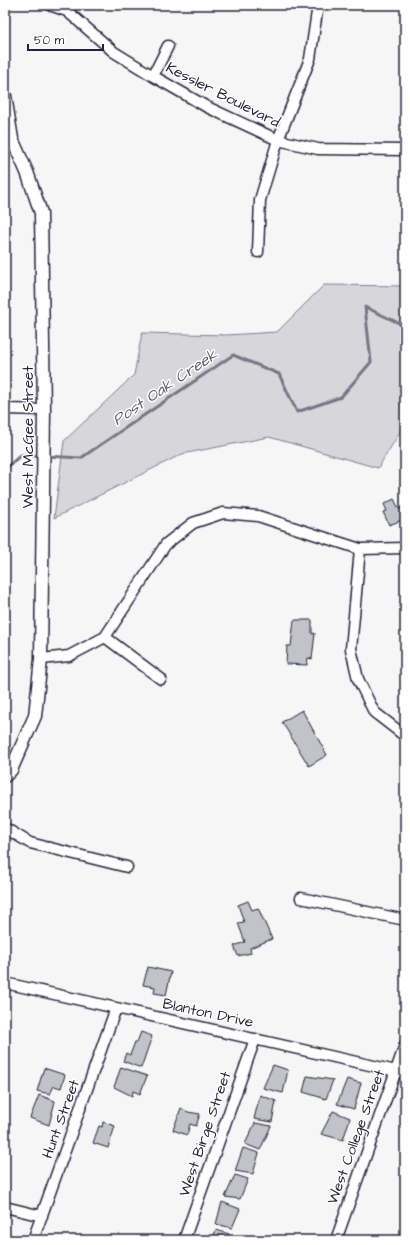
<svg xmlns="http://www.w3.org/2000/svg" width="410" height="1245" viewBox="0 0 410 1245" font-family="'Architects Daughter',sans-serif">
<style>
.green{fill:#d7d7db;stroke:#7c7c8b}
.lines{fill:none;stroke-linecap:round;stroke-linejoin:round}
.stream{stroke:#767685;stroke-width:3}
.building{fill:#c2c2c9;stroke:#22223b}
.minor-casing{stroke:#22223b;stroke-width:13}
.tertiary-casing{stroke:#22223b;stroke-width:15}
.minor{stroke:#fff;stroke-width:10}
.tertiary{stroke:#fff;stroke-width:12}
.labels{text-anchor:middle;dominant-baseline:central;stroke-width:3;stroke-linejoin:round;paint-order:stroke}
.street-label{font-size:15px;fill:#22223b;stroke:#fff}
.water-label{font-size:16px;font-style:italic;fill:#5a5a6d;stroke:#fff}
</style>
<rect width="100%" height="100%" fill="#f6f6f7"/>
<filter id="ink" filterUnits="userSpaceOnUse"><feTurbulence type="fractalNoise" baseFrequency=".025" numOctaves="2"/><feDisplacementMap in="SourceGraphic" scale="8" xChannelSelector="R" yChannelSelector="G"/><feConvolveMatrix kernelMatrix="1 2 1 2 8 2 1 2 1" color-interpolation-filters="sRGB"/></filter>
<g filter="url(#ink)">
<path class="green" d="M324,285L405,286V424L378,468L269,437L182,454L54,518L64,441L134,375L142,333L227,335L277,332Z"/>
<g class="lines">
<path class="stream" d="M46,456L81,458L233,355L279,374L297,412L341,397L371,362L365,307L405,326
M5,469L21,455L40,456"/>
</g>
<path class="building" d="M394,499L399,509L405,507V519L389,525L383,512L387,511L384,504Z
M294,620H312V634L315,633L312,659L308,658L307,665L286,664L287,646H291Z
M302,710L327,755L309,766L282,722Z
M248,901L252,910L258,908L272,939L250,948L251,953L238,956L234,946L245,942L238,923L244,922L238,905Z
M148,967L171,972L166,995L154,993L155,987L143,985Z
M141,1032L152,1036L141,1068L123,1061L126,1053L130,1055L135,1042H137Z
M273,1065L288,1070L283,1093L263,1088Z
M121,1067L147,1076L140,1094L133,1091L132,1096L114,1087Z
M44,1068L65,1075L61,1088L54,1086L50,1094L37,1091Z
M307,1076L333,1080L326,1099L303,1092Z
M347,1079L361,1083L354,1109L337,1104Z
M39,1095L55,1101L49,1125L30,1118Z
M260,1095L276,1101L272,1122L254,1119Z
M181,1108L188,1112L200,1114L196,1126L190,1124L187,1135L173,1130Z
M333,1111L350,1118L343,1140L321,1134Z
M103,1122L115,1126L108,1148L93,1143L99,1126L102,1127Z
M255,1123L271,1126L260,1150L245,1144Z
M243,1148L259,1153L253,1174L235,1171Z
M235,1175L248,1179L240,1199L225,1197Z
M222,1202L240,1209L232,1228L216,1224Z
M216,1230L229,1234L228,1240H212Z"/>
<g class="lines">
<g class="minor-casing">
<path id="minor" d="M50,5L67,11L114,52L153,76L207,107L278,140L318,149L405,150
M153,76L168,46
M258,252L260,200L278,140L310,59L318,5
M5,409L44,410
M405,548L360,549L351,649L358,679L374,712L405,736
M105,637L161,679
M41,659L69,656L105,637L166,544L193,523L223,513L258,516L360,549
M5,828L30,843L127,867
M301,898L405,920
M5,983L405,1073
M5,1207L42,1216
M33,1240L116,1008
M184,1240L255,1039
M336,1240L405,1045"/>
</g>
<g class="tertiary-casing">
<path id="tertiary" d="M5,96L12,139L27,172L41,213L44,410L41,659L35,716L11,770L5,776"/>
</g>
<use href="#minor" class="minor"/>
<use href="#tertiary" class="tertiary"/>
</g>
</g>
<g class="labels">
<g class="street-label">
<text transform="translate(223 95) rotate(27)">Kessler Boulevard</text>
<text transform="translate(28 437) rotate(-90)">West McGee Street</text>
<text transform="translate(208 1013) rotate(12)">Blanton Drive</text>
<text transform="translate(61 1119) rotate(-70)">Hunt Street</text>
<text transform="translate(205 1134) rotate(-71)">West Birge Street</text>
<text transform="translate(356 1137) rotate(-70)">West College Street</text>
</g>
<g class="water-label">
<text transform="translate(165 387) rotate(-34)">Post Oak Creek</text>
</g>
</g>
<rect width="410" height="1245" fill="none" stroke="#fff" stroke-width="20"/>
<rect x="10" y="10" width="390" height="1225" fill="none" stroke="#22223b" stroke-width="1.5" filter="url(#ink)"/>
<path d="M28 44v6h75v-6" fill="none" stroke="#22223b" stroke-width="2"/>
<text x="34" y="44" font-size="12" fill="#22223b" stroke="#ffffff" stroke-width="3" paint-order="stroke">50 m</text>
</svg>
